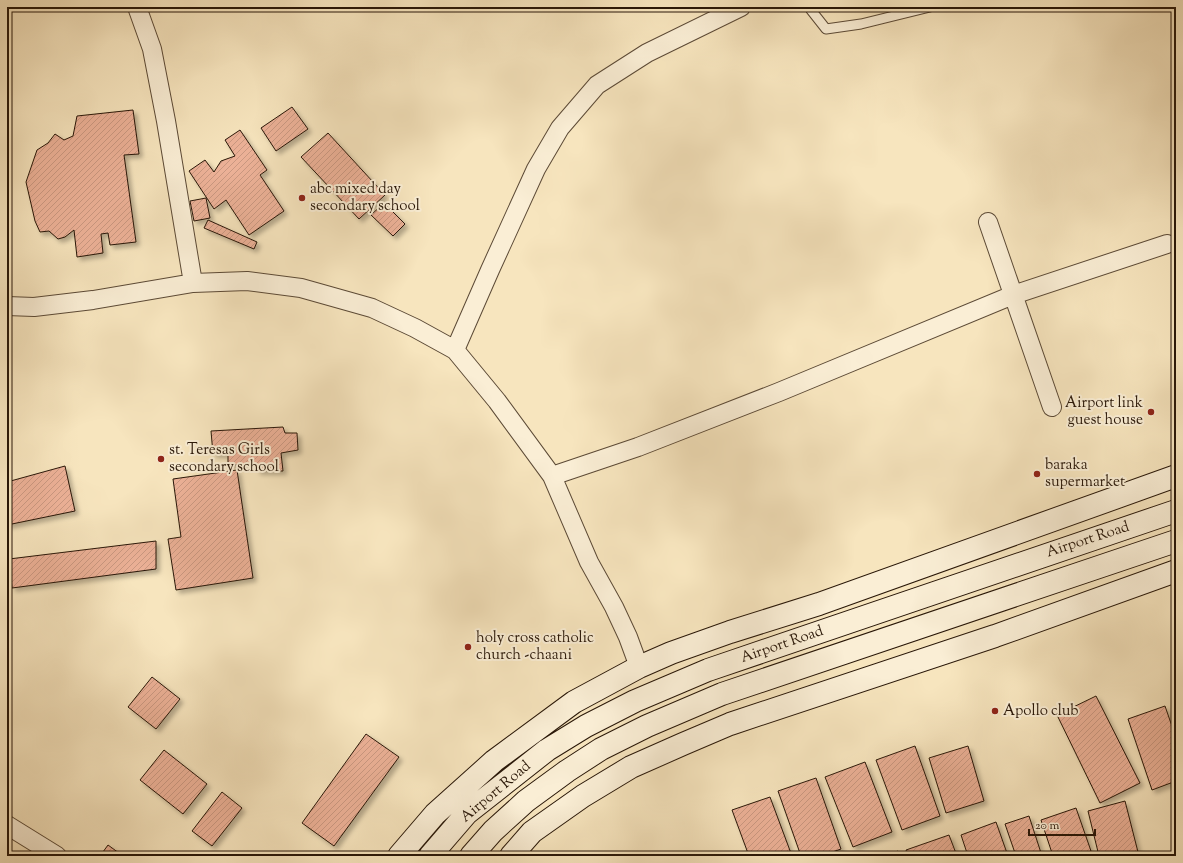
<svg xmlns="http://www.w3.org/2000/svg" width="1183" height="863" viewBox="0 0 1183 863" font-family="'Sorts Mill Goudy',serif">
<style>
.building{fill:url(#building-hatch);stroke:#291708;filter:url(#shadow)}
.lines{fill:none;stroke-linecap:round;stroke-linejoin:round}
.lane-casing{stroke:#5c4a36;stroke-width:11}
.street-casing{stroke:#5c4a36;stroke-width:20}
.secondary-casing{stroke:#291708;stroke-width:24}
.lane{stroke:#faeed5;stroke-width:9}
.street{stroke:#faeed5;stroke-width:18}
.secondary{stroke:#faeed5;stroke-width:22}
.poi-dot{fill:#8f2418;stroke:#faeed5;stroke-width:1.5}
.labels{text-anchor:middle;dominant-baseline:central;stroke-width:4;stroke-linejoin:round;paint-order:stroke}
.poi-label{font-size:15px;fill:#291708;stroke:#faeed5;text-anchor:start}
.street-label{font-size:15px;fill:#291708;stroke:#faeed5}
</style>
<defs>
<pattern id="building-hatch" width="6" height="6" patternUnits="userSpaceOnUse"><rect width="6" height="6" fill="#ecb197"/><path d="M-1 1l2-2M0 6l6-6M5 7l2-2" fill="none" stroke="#ca9881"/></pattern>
<filter id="shadow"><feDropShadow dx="3.5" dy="3.5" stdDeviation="2" flood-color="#0004"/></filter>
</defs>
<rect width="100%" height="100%" fill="#f7e5be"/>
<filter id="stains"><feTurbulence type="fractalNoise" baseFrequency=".005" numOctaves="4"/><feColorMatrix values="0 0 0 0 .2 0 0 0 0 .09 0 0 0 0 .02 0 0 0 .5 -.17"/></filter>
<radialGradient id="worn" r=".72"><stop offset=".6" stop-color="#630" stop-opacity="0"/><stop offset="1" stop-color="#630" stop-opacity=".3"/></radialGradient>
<path class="building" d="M292,107L308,129L276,151L261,128Z
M133,110L139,154L124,155L136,242L110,245L108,233L101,234L103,253L77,257L74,230L65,237L58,239L49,231L40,232L35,221L26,182L37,150L48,143L55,134L64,140L73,136L77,116Z
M240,130L267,170L260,175L284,211L249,235L226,200L214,209L189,171L205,160L214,172L221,161L235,156L225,140Z
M328,133L385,195L359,219L301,157Z
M206,198L210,218L194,221L190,201Z
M384,203L405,224L393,236L371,215Z
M208,220L257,242L254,249L204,228Z
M283,427L285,433H297L298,450L281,453L283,471H257V464L228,465V454H213L211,431Z
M65,466L75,511L7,525V482Z
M237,470L253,578L176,590L168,539L181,537L173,479Z
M156,541V569L12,588L9,559Z
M152,677L180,699L156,729L128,707Z
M1096,696L1140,783L1100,803L1057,715Z
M1165,706L1176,738V781L1152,790L1128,719Z
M366,734L399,757L334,846L302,823Z
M915,746L940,816L902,830L876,760Z
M968,746L984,801L946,813L929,758Z
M164,750L207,784L183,814L140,780Z
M865,762L892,832L853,847L825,777Z
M816,778L841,849L821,856H801L778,791Z
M222,792L242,808L212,846L192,831Z
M770,797L792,856H749L732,810Z
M1125,801L1139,856H1099L1088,811Z
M1076,808L1091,851L1075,856H1053L1041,820Z
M1029,816L1042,856H1016L1005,824Z
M996,822L1008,856H968L961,835Z
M949,835L957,856H908L906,850Z
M108,845L123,856H100Z
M898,851L900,856H886Z"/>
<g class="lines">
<g class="lane-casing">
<path id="lane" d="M809,7L811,10L826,29L861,24L930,7"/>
</g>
<g class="street-casing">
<path id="street" d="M137,7L152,49L166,121L193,283
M988,222L1052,407
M7,306L34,307L93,300L193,283L247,281L301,288L372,308L415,328L455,350L497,401L552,476L589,562L614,607L628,637L639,667
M455,350L490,270L536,169L560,128L597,85L647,53L741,7
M552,476L638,447L779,392L1013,295L1167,244
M7,825L57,856"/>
</g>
<g class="secondary-casing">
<path id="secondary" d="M399,856L435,814L494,761L574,702L639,667L671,653L730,632L819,604L1176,476
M430,856L467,813L547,750L586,726L635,701L708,670L1176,511
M471,856L493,831L526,801L567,771L601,749L647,726L722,694L1176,541
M511,856L532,832L583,796L631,767L683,744L730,724L995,636L1176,571"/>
</g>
<use href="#lane" class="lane"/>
<use href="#street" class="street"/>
<use href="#secondary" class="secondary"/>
</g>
<g class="poi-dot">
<circle cx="302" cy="198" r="4"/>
<circle cx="1151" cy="412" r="4"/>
<circle cx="161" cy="459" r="4"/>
<circle cx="1037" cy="474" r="4"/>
<circle cx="468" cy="647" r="4"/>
<circle cx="995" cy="711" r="4"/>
</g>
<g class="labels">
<g class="poi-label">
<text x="310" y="189">abc mixed day<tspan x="310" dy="17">secondary school</tspan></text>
<text x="1143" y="403" text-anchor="end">Airport link<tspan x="1143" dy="17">guest house</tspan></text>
<text x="169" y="450">st. Teresas Girls<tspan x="169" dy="17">secondary school</tspan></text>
<text x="1045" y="465">baraka<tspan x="1045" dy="17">supermarket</tspan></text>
<text x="476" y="638">holy cross catholic<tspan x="476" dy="17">church -chaani</tspan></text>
<text x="1003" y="711">Apollo club</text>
</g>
<g class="street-label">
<text transform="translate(1088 540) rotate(-18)">Airport Road</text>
<text transform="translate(782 645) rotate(-19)">Airport Road</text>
<text transform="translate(496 792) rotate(-40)">Airport Road</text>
</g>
</g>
<rect width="1183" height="863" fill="none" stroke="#f7e5be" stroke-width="24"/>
<rect x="8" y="8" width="1167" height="847" fill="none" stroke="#291708" stroke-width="2"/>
<rect x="12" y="12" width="1159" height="839" fill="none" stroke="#291708"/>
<path d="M1029 829v6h66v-6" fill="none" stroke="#291708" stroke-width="2"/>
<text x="1035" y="829" font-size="12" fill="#291708" stroke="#faeed5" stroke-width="3" paint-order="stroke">20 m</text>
<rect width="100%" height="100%" filter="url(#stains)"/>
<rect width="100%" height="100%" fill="url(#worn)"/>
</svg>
